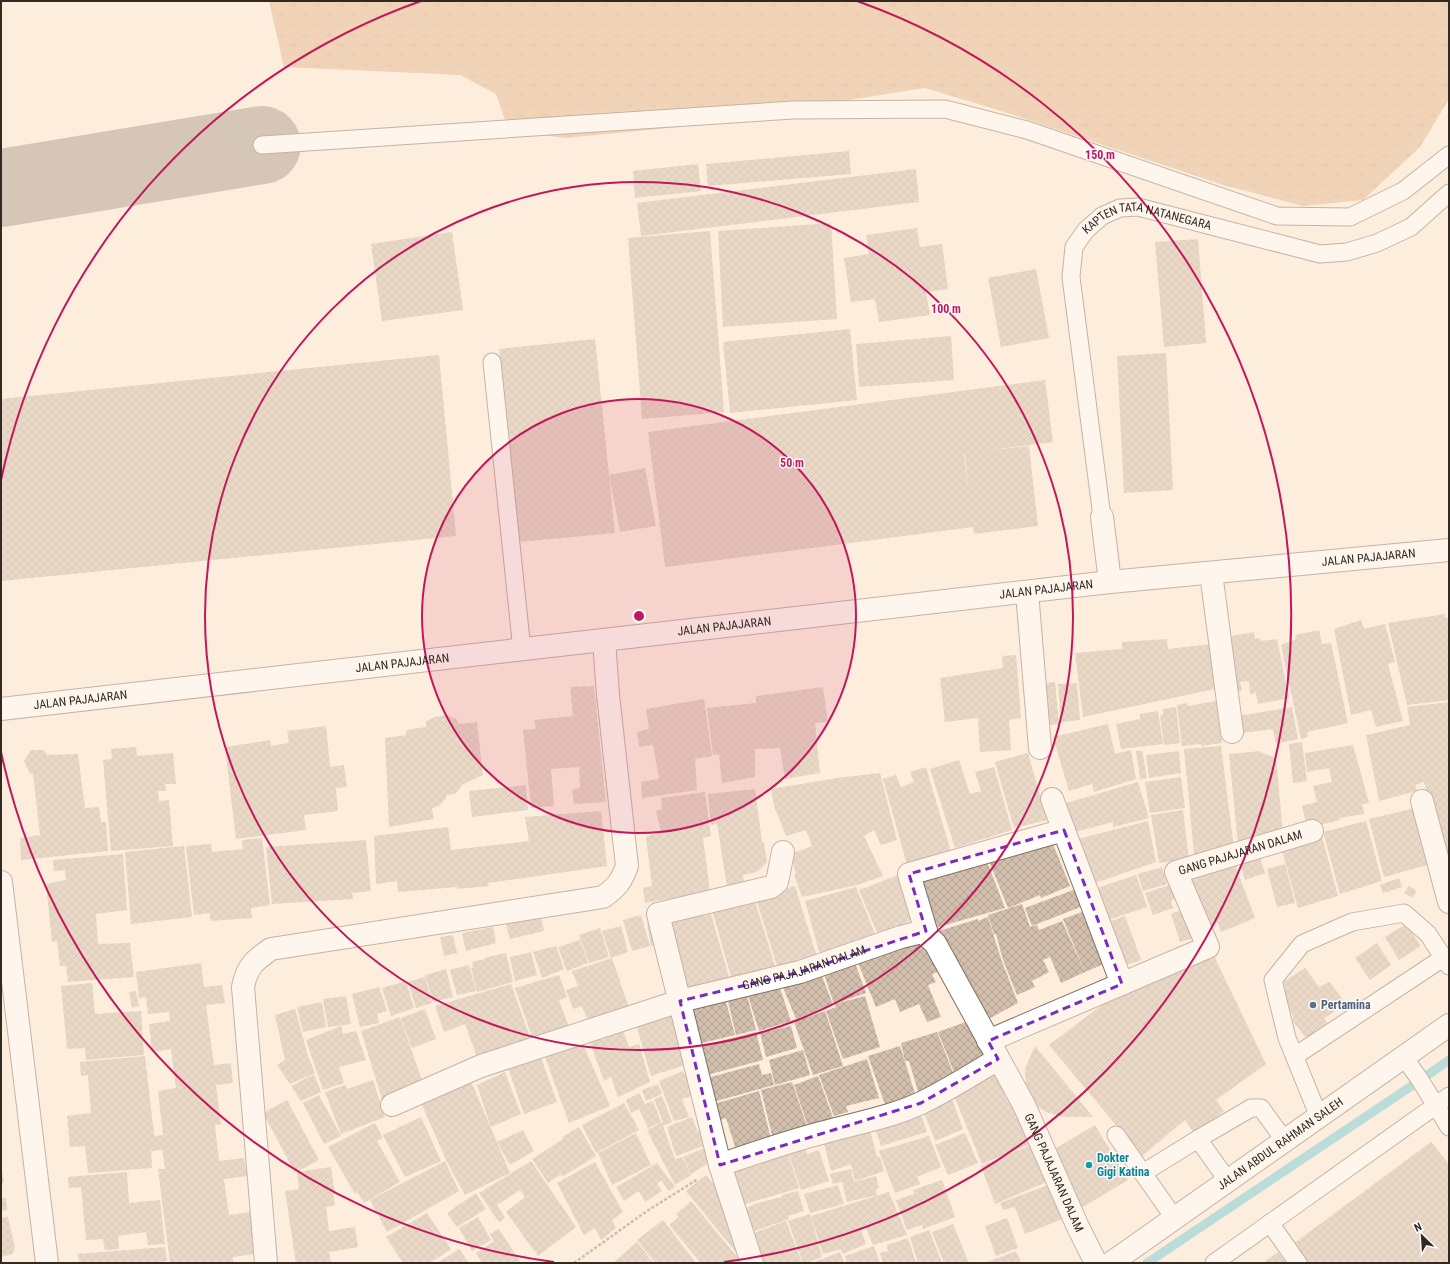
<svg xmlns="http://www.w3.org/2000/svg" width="1450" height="1264" viewBox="0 0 1450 1264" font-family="'Roboto Condensed',sans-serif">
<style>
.grass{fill:url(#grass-tufts)}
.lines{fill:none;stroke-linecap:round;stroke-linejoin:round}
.stream{stroke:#68cad5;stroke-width:9}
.taxiway{stroke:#a4988b;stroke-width:78}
.building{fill:url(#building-cross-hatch);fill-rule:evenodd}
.lane-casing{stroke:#816f5f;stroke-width:19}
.street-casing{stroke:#816f5f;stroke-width:24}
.secondary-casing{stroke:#816f5f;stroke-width:24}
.highway-casing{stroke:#816f5f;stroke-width:24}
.path{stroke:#8f8378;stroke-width:2.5;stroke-dasharray:3 2;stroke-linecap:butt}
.lane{stroke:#fff;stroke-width:17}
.street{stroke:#fff;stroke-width:22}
.secondary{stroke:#fff;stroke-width:22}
.highway{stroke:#fff;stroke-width:22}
.marked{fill:none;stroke:#7b2cbf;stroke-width:3;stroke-dasharray:8 5;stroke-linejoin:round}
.ring{fill:none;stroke:#c2185b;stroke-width:2}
.service-dot{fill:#5c6f8a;stroke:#fdfdfd;stroke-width:1.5}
.culture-dot{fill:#0f9aa8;stroke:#fdfdfd;stroke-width:1.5}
.labels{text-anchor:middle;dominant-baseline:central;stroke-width:3;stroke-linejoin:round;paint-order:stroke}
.street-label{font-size:12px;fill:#312922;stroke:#fdfdfd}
.service-label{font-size:12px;font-weight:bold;fill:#4e5e75;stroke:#fdfdfd;text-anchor:start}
.culture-label{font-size:12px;font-weight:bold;fill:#0d838f;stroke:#fdfdfd;text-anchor:start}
.centre{fill:#c2185b;stroke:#fdfdfd;stroke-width:2}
.ring-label{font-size:12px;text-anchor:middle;font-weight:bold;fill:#c2185b;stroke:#fdfdfd;stroke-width:3;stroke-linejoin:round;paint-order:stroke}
</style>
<defs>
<pattern id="grass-tufts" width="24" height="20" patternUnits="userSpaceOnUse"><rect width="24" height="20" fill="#e2b68c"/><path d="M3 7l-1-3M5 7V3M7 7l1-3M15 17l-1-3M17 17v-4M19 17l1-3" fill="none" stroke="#c29c78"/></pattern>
<pattern id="building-cross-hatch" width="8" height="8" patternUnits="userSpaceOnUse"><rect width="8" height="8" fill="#d2beac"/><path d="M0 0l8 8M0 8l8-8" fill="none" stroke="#b5a394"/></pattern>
</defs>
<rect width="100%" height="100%" fill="#fdeddd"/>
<path class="grass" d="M269,1H1449V99L1420,147L1363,200L1303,206L1223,185L1014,115L925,88L679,127L565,138L509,131L496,94L460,75L284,67Z"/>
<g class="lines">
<path class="stream" d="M1422,1079L1449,1060
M1147,1263L1419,1081"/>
<path class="taxiway" d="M1,188L262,145"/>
</g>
<path class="building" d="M849,151L851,174L708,186L706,164Z
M698,164L701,191L635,198L633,171Z
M916,169L919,202L641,236L637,203Z
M831,223L837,319L723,327L718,231Z
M917,228L920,247L942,244L948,289L926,292L930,315L879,322L875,299L851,302L844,258L869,254L866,235Z
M710,231L724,412L642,419L628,238Z
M452,232L463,310L382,321L371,244Z
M1198,239L1206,343L1164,347L1155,242Z
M1036,269L1049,338L1001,347L988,278Z
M850,329L857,400L730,413L723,342Z
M951,336L954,380L859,387L856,344Z
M595,339L615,533L519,542L499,349Z
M1166,353L1173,490L1124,493L1117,356Z
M439,355L456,536L1,581V399Z
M1045,380L1053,442L981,451L1029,446L1038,526L974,534L973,527L665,567L648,432ZM965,453L969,494L964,454Z
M645,468L656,526L620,532L609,475Z
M1445,614V618L1449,617V700L1407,705L1388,623Z
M1361,620L1364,629L1385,624L1395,662L1388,664L1403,721L1376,727L1371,710L1351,715L1334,629Z
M1319,630L1322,644L1331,643L1348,723L1307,732L1308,737L1301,739L1281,645L1296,639L1295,635Z
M1254,632L1255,639L1260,638L1261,641L1277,639L1289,698L1258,704L1256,693L1250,694L1249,681L1240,682L1242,691L1229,693L1228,644H1232L1231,636Z
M1167,639L1168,649L1211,644L1215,689L1083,717L1075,653L1122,649V642Z
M1016,655L1021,718L1009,720L1011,750L980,752L978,718L945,722L940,678L1003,668L1002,656Z
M1055,682L1059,724L1041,726L1039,684Z
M1077,683L1080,720L1061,722L1058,684Z
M594,686L606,802L574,804L572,790L580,788L579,767L551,769L554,806L531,808L523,730L536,729L534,720L573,716L570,687Z
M823,687L828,722L815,723L820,773L785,779L780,748L755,749V777L722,783L719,754L713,755L707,708L756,703V696Z
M704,699L712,756L695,759L697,790L642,798L641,782L659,779L653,745L639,747L637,732L649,729L646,709Z
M1216,701L1222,743L1201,746V744L1182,746L1177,705L1187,703L1188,706Z
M1449,702V870L1446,865L1424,782L1415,785L1417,791L1379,801L1366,735L1410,725L1407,707Z
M1176,707L1180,743L1164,745L1160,715H1163V709Z
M1292,707L1298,739L1276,744L1273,729L1241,733L1238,716Z
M1158,711L1163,744L1121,749L1116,724L1140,719V714Z
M447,715L456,719L459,724L477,722L483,775L463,784L455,794L446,795L447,797L439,806L432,808L434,819L389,827L385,738L406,735V730L426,727V721L435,717Z
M1108,724L1115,754L1131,750L1136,779L1094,792L1092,784L1069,791L1053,737Z
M326,726L330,767L344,765L347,787L336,788L338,811L304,815L306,830L236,839L225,747L270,740L271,746L289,743L287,731Z
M1302,742L1307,781L1293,783L1289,744Z
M1353,745L1369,803L1362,804L1364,814L1339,818L1340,820L1307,828L1302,806L1317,802L1313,786L1332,782L1329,768L1307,772L1305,753Z
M1221,746L1234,848L1194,854L1184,749Z
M136,747L137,756L173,753L176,784H165L166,791H158L159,801L169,800L173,846L111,851L103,760L112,759L111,749Z
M31,750H44L47,755L78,754L85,808L99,807L101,822H106L108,851L21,860L20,838L40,835L33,774H30L24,761Z
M1142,750L1147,778L1140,779L1136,751Z
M1179,751L1181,773L1149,778L1146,755Z
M1261,751L1262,753L1276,758L1283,834L1238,844L1229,754Z
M1028,753L1047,820L1014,828L995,762Z
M959,760L970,794L981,791L975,772L994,767L1012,830L955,848L930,769Z
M926,767L951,852L907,865L883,779L896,775L901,787L914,782L910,772Z
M880,773L897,840L881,845L874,830L864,836L883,876L857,885L802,897L794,875H796L791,854L812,846L806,830L786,836L774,806L771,789L837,778Z
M1181,777L1185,808L1150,813L1145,782Z
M1138,782L1149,818L1113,827V822L1071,833L1063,804Z
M526,785L528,810L472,817L469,791Z
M755,789L762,842H764L767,862L757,872L743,875L744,884L727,886L717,824L711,825L708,794Z
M705,792L711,836L703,838L710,891L645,903L643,888L652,886L646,837L661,831L656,811L662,809L661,798Z
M1419,807L1435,863L1384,877L1369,819Z
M1183,810L1189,859L1159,863L1151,815Z
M601,811L607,866L488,883L489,886L457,889V887L398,892L397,881L376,884L374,836L448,827L451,850L529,841L525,817Z
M1148,821L1156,862L1095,883L1074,840Z
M1366,821L1382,881L1340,894L1323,832Z
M1321,833L1338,896L1298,908L1280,843Z
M1049,834L1070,886L1041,898L1040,895L1008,908L989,861Z
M262,838L270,905L251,908L252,918L210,921V913L194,915L186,846L211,844L212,852L243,849L242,840Z
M366,840L371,891L352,893L353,899L272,904L266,847Z
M184,846L192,917L131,924L125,852Z
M1258,852L1265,873L1245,880L1238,858Z
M123,854L127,910L96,914L98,944L130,943L134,977L68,982L66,966H60L57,941L52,942L46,884L66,880L65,870L54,871L53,860Z
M1232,857L1255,918L1221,932L1218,923L1202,928L1184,873Z
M986,859L1005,908L931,929L913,878Z
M1285,864L1295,903L1277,907L1267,869Z
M1162,867L1167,884L1143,891L1138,874Z
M901,874L920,917L878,935L859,890Z
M1136,875L1147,907L1108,920L1097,888Z
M1399,878L1402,887L1383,893L1380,885Z
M1176,883L1181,897L1171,900L1173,908L1153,915L1145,893Z
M795,886L817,957L778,969L754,892L766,894Z
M1409,886L1417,891L1412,898L1404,893Z
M856,887L876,936L855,941V945L820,955L805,901Z
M1076,889L1083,906L1032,926L1025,908Z
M752,892L776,969L732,980L710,903Z
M702,904L705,916L711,914L730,981L687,992L660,919Z
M1022,904L1030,927L1037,925L1050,957L1043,960L1049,972L1032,981L1035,987L1017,995L1003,960L996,934H994L988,915Z
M1184,909L1193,938L1180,942L1171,914Z
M1085,911L1106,963L1085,972L1063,919Z
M641,915L650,946L632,951L623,920Z
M1125,916L1141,960L1120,967L1106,923Z
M541,917L544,931L510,939L506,924Z
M988,917L1001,959L1018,1003L985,1021L935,932L978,919V921Z
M659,920L664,944L651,946L647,923Z
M1062,921L1085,972L1061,983L1039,930Z
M1406,924L1421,946L1399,960L1385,937Z
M621,926L628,952L611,958L602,931Z
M493,927L496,943L466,951L462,933Z
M600,928L609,957L589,963L579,935Z
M453,935L457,953L444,956L440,937Z
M924,938L938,972L932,974L936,982L928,985L941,1017L927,1022L919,1004L900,1012L895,999L876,1007L858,963Z
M580,940L588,963L567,971L558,947Z
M1377,943L1391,965L1370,980L1355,958Z
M556,946L564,969L542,978L533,952Z
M531,952L537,975L515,981L510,957Z
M506,953L513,982L477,992L471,968H473L472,962L485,959L484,958Z
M1213,954L1266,1064L1216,1100L1224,1111L1194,1133L1185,1120L1142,1156L1049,1045L1139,977L1147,985L1180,960L1187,970Z
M612,958L630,1011L590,1027L582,1006L573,1009L566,990L578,986L572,971Z
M201,963L204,987L222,985L225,1003L206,1005L214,1065L231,1063L233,1083L216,1085L221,1124L215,1125L219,1161L244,1158L247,1176L224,1179L229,1215L250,1212L255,1254L233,1257V1263H170L158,1169H165L162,1150H156L154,1136L163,1135L158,1091L176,1088L171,1049L152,1052L149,1024L170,1021L169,1012L148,1014L146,997L139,998L136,972Z
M855,963L866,993L834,1004L824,974Z
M469,965L476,991L457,995L450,970Z
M819,968L833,1005L796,1019L782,985Z
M1305,968L1319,987L1330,982L1345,1003L1324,1019L1328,1024L1306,1038L1293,1021V1015L1280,993L1286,989L1282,983Z
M446,969L453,997L433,1002L425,975Z
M559,975L567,997L559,1000L570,1030L534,1043L515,988Z
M425,977L432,1003L416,1008L408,982Z
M777,979L791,1021L759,1031L746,989Z
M406,981L414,1008L391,1016L382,988Z
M92,983L95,1014L141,1011L144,1055L86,1060L85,1048L67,1049L61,986Z
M511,984L532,1043L498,1054L496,1049L477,1057L465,1024L444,1032L435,1006Z
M379,987L387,1011L377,1014L379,1023L360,1027L352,994Z
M136,991L139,1006L132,1008L129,992Z
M746,991L756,1030L736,1035L727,997Z
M346,996L351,1024L328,1027L323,999Z
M865,996L880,1047L843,1059L826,1011L836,1007L835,1004Z
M725,998L735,1035L698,1044L689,1013L694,1011L692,1003Z
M322,1002L326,1027L303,1032L297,1007Z
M295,1009L308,1056L315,1073L290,1084L277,1065L285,1060L275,1015Z
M425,1009L436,1039L412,1048L401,1018Z
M675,1011L691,1063L651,1076L636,1024Z
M825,1011L843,1066L813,1075L794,1022Z
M400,1017L424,1086L382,1099L361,1031Z
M974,1019L990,1058L954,1072L938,1032Z
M341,1026L343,1034L356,1031L366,1060L339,1067L344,1083L323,1090L306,1040Z
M791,1026L797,1048L766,1057L760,1033Z
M623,1031L629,1047L639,1044L650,1082L618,1097L611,1077L604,1081L590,1042L600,1037L601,1040Z
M756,1032L763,1060L707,1075L700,1046Z
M937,1032L954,1075L920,1098L909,1061H905L901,1043Z
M582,1042L610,1106L569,1123L544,1054Z
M900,1046L918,1103L888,1113L868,1056Z
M1035,1046L1093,1117H1063L1046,1112L1037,1106L1026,1083L1025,1073L1026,1066Z
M803,1050L810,1075L775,1085L769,1060Z
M540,1055L557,1102L524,1114L508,1068Z
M145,1056L156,1151H151L152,1168L88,1173L85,1146L70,1147L67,1116L91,1113L88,1075L81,1076L80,1062Z
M867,1059L879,1098L846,1106L848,1112L834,1116L819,1075Z
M759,1064L762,1075L771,1073L774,1085L706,1104L700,1080Z
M999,1066L1011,1093L1005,1096L1010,1106L1016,1104L1033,1143L982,1164L952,1091Z
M683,1071L694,1095L682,1099L689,1117L674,1121L659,1081Z
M505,1072L521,1114L491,1127L477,1085Z
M314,1074L321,1092L301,1101L291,1086Z
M818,1076L835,1123L810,1132L794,1085Z
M373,1080L385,1117L341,1134L325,1092L345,1085L347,1089Z
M471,1081L510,1173L465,1195L447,1162L422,1105Z
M792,1082L809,1132L773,1139L761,1090Z
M658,1084L662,1094L646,1101L642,1090Z
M759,1091L771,1139L736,1150L726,1118L711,1123L707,1106Z
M949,1091L963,1129L935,1141L922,1107Z
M639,1093L645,1104L653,1101L661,1122L648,1128L639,1109L631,1113L626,1100Z
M319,1095L341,1136L324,1144L303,1103Z
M662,1096L672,1122L663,1126L675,1159L682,1157L691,1175L675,1185L647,1130L663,1122L654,1099Z
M287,1100L319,1160L295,1173L263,1113Z
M624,1103L639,1130L596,1153L582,1125Z
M919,1110L927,1132L881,1146L874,1125Z
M421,1117L441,1161L405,1177L383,1135Z
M692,1117L698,1132L704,1130L709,1144L676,1156L667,1127Z
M375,1123L383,1138L377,1141L400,1182L364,1203L357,1192L355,1194L328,1147Z
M868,1123L877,1157H880L884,1171L855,1181L851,1164L831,1171L822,1136Z
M1095,1125L1128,1180L1080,1209L1053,1150Z
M579,1127L596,1156L562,1177L561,1174L548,1183L532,1159L563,1139L562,1137Z
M523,1130L534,1151L510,1165L497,1142Z
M636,1133L651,1165L612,1185L598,1153Z
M965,1133L978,1163L948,1175L935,1145Z
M929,1136L941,1167L917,1177L920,1184L895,1193L879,1151Z
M1431,1142L1449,1164V1200L1447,1203L1449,1206V1263H1307L1293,1244Z
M804,1144L807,1154L819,1150L829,1181L801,1190L787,1149Z
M1033,1144L1049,1181L995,1204L981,1166Z
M709,1146L711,1153L707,1164L691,1174L683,1157Z
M786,1148L799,1188L738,1206L728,1170Z
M445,1161L459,1191L387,1232L370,1200Z
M531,1161L576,1227L538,1256L506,1212L525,1197L520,1190L497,1205L505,1218L499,1222L479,1193Z
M595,1162L623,1212L612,1220L616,1228L601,1240L595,1228L584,1235L557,1183Z
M657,1163L675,1187L669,1191L661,1180L657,1184L662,1191L645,1202L639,1191L624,1201L616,1187Z
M1,1164L4,1183H1Z
M331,1167L335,1194H333L335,1205L326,1207L329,1231L355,1227L358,1247L329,1252L331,1263H296L285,1191L299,1189L297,1172Z
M851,1169L854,1182L876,1176L879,1188L876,1189L877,1195L847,1202L842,1182L833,1184L830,1174Z
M127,1172L129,1203L160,1200L165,1244L148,1245L146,1232L118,1236L119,1249L105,1250L103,1239L86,1240L81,1187L69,1188L68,1177Z
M706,1175L731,1205L735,1219L727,1226L740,1241V1257L686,1191Z
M942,1180L955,1217L923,1229L922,1225L907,1230L896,1200L914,1194L913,1190Z
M1051,1184L1065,1218L1025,1234L1015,1207L1003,1210L1000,1203Z
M838,1185L844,1204L810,1213L804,1194Z
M798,1191L804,1211L788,1216L789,1219L746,1234L739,1211L758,1203L782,1197V1195Z
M889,1192L907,1235L873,1245L866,1228L861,1230L866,1244L843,1254L841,1249L823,1254L811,1216Z
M476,1193L486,1209L457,1227L447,1213Z
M1,1198H6L7,1210L1,1211Z
M691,1201L738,1258L731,1263H701L669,1225L679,1217L676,1214Z
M427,1213L451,1249L430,1263H403L386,1237Z
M810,1214L822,1257L807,1263H803L788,1221Z
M8,1217L15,1248L12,1254L1,1257V1218Z
M478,1217L491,1240L472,1251L459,1228Z
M1007,1218L1018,1248L996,1256L985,1226Z
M663,1220L696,1263H655L637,1240Z
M786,1221L802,1263H757L746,1236Z
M953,1224L969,1263H944L932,1232Z
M499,1229L521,1263H482L476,1253L494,1241L490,1234Z
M929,1230L942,1263H918L910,1237Z
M908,1238L916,1263H883L880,1253L888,1251L887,1245Z
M637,1242L653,1263H613Z
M874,1246L880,1263H847L845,1256Z
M165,1247L167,1261L151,1263H79L78,1254Z
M459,1249L469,1263H437Z
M1016,1251L1021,1263H985Z
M840,1252L844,1263H812Z
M1278,1252L1286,1263H1263Z"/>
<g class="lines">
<g class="lane-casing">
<g id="lane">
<path d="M262,145L793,110L945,109L1027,130L1277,216L1350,217L1403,191L1449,155"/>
<path d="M492,362L522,650"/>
<path id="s1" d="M1102,517L1071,277L1074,247L1086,230L1102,216L1120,208L1138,207L1320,254L1347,252L1377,243L1411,227L1449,193"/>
<path d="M1295,1056L1443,958"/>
<path d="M1404,1057L1420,1080L1449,1127"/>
<path d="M1319,1117L1287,1038L1273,980L1302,944L1352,922L1404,913L1428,934L1449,966"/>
<path d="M1116,1135L1175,1219"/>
<path d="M1198,1139L1228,1181"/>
<path d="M1143,1173L1198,1139L1251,1108H1261L1285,1141"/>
<path d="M1270,1223L1298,1263"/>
<path d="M1214,1263L1449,1096"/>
</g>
</g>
<g class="street-casing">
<g id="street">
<path d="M1211,573L1232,732"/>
<path d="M1027,592L1040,748"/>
<path d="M1052,799L1122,984"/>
<path d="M1422,801L1449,902"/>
<path d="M1,882L47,1263"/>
<path d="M926,931L909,874L1064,830"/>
<path id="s2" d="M988,1041L1208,947L1176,872L1312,831"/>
<path id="s3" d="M392,1105L481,1066L680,1001L800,972L901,937L926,931L928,937L935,943L1024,1105L1078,1227L1096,1263"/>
<path d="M720,1165C755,1153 789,1141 825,1132C857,1123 891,1117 921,1103C948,1090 973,1074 998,1059"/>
<path d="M266,1263L243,987C247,966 255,960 271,949L603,897C617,887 621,882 627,866L608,695L604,640"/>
<path d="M752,1263L720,1165L658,914L771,887L777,882L783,852"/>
</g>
</g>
<g class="secondary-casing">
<g id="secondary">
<path d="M1102,517L1110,582"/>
<path id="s4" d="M1,709L1110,582L1449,550"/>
</g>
</g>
<g class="highway-casing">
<g id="highway">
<path id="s5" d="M1111,1263L1449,1025"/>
</g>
</g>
<path class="path" d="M574,1263L647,1211L698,1179"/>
<use href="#lane" class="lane"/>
<use href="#street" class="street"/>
<use href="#secondary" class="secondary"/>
<use href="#highway" class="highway"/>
</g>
<path d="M0 0H1450V1264H0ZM1064,830L1122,984L988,1041L998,1059L921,1103L720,1165L680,1001L800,972L926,931L909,874Z" fill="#fdeddd" fill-opacity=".55" fill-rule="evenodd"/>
<path class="marked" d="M1064,830L1122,984L988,1041L998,1059L921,1103L720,1165L680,1001L800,972L926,931L909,874Z"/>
<circle cx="639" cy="616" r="217" fill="#c2185b" fill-opacity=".12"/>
<g class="ring">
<circle cx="639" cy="616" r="217"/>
<circle cx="639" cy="616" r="434"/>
<path d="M554 1262A652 652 0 0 1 1 752M1 480A652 652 0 0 1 421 1M857 1A652 652 0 0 1 724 1262"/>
</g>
<circle class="service-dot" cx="1313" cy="1005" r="4"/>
<circle class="culture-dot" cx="1089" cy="1165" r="4"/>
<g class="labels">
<g class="street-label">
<text stroke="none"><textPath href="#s1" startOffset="359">KAPTEN TATA NATANEGARA</textPath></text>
<text stroke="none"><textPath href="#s4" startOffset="1376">JALAN PAJAJARAN</textPath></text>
<text stroke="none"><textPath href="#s4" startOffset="1052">JALAN PAJAJARAN</textPath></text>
<text stroke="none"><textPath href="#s4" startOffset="728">JALAN PAJAJARAN</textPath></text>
<text stroke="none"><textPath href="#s4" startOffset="404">JALAN PAJAJARAN</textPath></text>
<text stroke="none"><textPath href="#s4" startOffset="80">JALAN PAJAJARAN</textPath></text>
<text stroke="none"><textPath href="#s2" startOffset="388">GANG PAJAJARAN DALAM</textPath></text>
<text stroke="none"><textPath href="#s3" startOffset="435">GANG PAJAJARAN DALAM</textPath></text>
<text stroke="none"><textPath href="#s5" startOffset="207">JALAN ABDUL RAHMAN SALEH</textPath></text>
<text stroke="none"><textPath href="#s3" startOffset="837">GANG PAJAJARAN DALAM</textPath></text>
</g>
<g class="service-label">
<text x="1321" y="1005">Pertamina</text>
</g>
<g class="culture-label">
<text x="1097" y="1158">Dokter<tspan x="1097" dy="14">Gigi Katina</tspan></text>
</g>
</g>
<circle cx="639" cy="616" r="6" class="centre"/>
<g class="ring-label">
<text x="1100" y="159">150 m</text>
<text x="946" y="313">100 m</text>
<text x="792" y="467">50 m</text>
</g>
<rect width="1450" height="1264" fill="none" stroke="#312922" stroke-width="4"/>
<g transform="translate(1422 1236) rotate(335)" stroke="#fdfdfd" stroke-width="3" paint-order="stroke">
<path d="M0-3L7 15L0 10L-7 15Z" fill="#312922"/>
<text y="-6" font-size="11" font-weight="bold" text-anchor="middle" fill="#312922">N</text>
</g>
</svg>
